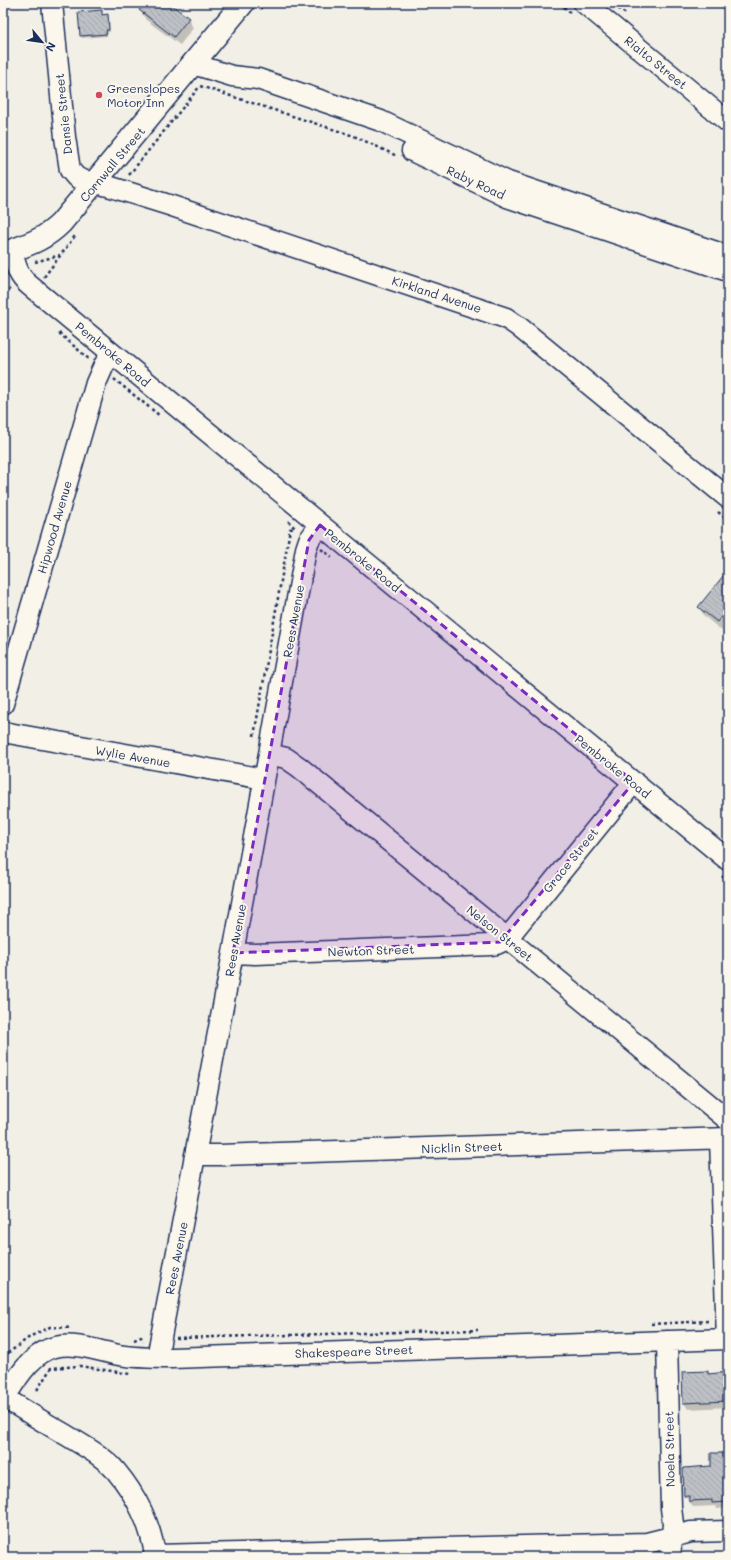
<svg xmlns="http://www.w3.org/2000/svg" width="731" height="1560" viewBox="0 0 731 1560" font-family="Mali,sans-serif">
<style>
.shadow{fill:#0003}
.building{fill:url(#building-back-hatch);stroke:#1b2f5e}
.lines{fill:none;stroke-linecap:round;stroke-linejoin:round}
.minor-casing{stroke:#1b2f5e;stroke-width:23}
.major-casing{stroke:#1b2f5e;stroke-width:25}
.path{stroke:#1b2f5e;stroke-width:2.5;stroke-dasharray:3 3;stroke-linecap:butt}
.minor{stroke:#fbf7ec;stroke-width:20}
.major{stroke:#fbf7ec;stroke-width:22}
.marked{fill:#7b2cbf;fill-opacity:0.2;stroke:#7b2cbf;stroke-width:3;stroke-dasharray:8 5;stroke-linejoin:round}
.poi-dot{fill:#d1495b;stroke:#fbf7ec;stroke-width:1.5}
.labels{text-anchor:middle;dominant-baseline:central;stroke-width:4;stroke-linejoin:round;paint-order:stroke}
.street-label{font-size:12px;fill:#1b2f5e;stroke:#fbf7ec}
.poi-label{font-size:12px;fill:#1b2f5e;stroke:#fbf7ec;text-anchor:start}
</style>
<defs>
<pattern id="building-back-hatch" width="6" height="6" patternUnits="userSpaceOnUse"><rect width="6" height="6" fill="#bdc0c4"/><path d="M-1 5l2 2M0 0l6 6M5-1l2 2" fill="none" stroke="#a2a5ab"/></pattern>
</defs>
<rect width="100%" height="100%" fill="#f2efe6"/>
<filter id="ink" filterUnits="userSpaceOnUse"><feTurbulence type="fractalNoise" baseFrequency=".025" numOctaves="2"/><feDisplacementMap in="SourceGraphic" scale="8" xChannelSelector="R" yChannelSelector="G"/><feConvolveMatrix kernelMatrix="1 2 1 2 8 2 1 2 1" color-interpolation-filters="sRGB"/></filter>
<g filter="url(#ink)">
<path class="shadow" d="M146,3H168L188,18L193,28L180,45L146,20L140,10Z
M101,11L103,16L108,15L109,18L110,32H107V36L82,38L81,35Z
M728,572V624L722,631L704,616L699,607Z
M708,1372L709,1375L728,1374V1407L688,1409L684,1403L683,1373Z
M726,1423H728V1434L727,1431Z
M728,1454V1508L717,1509L716,1506L693,1507L685,1496L712,1467Z"/>
<path class="building" d="M144,3H169L189,18L174,37L139,10Z
M102,10V15L108,14L109,30H106L107,34L80,36L78,12Z
M728,570V608L717,622L698,607Z
M708,1371V1374L728,1372V1401L683,1403L682,1372Z
M711,1453H728V1502L712,1503V1500L689,1501V1496H684L683,1468L711,1466Z"/>
<g class="lines">
<g class="minor-casing">
<path id="minor" d="M52,3L65,137L70,170L76,177L82,180L108,186L169,205L506,318L519,327L728,498
M584,3L728,122
M193,64L232,76L258,79L381,121L508,182L728,256
M412,151L507,197L728,271
M12,250C15,264 18,276 29,285L728,860
M3,704L96,383L104,365L112,353
M3,732L264,779
M269,754L286,758L299,767L728,1120
M233,953L255,954L491,945C502,944 507,937 514,930L634,782
M720,1139L727,1339
M195,1155H220L728,1138
M667,1341L671,1508L673,1524L670,1557
M157,1358L233,953L306,549L309,540L320,525
M3,1397C24,1410 45,1423 66,1435C84,1446 103,1456 116,1471C136,1495 152,1526 155,1557
M5,1398C15,1380 33,1352 55,1347C75,1342 99,1351 119,1355C136,1358 153,1358 171,1358L728,1339
M155,1555L647,1543L691,1532L728,1531"/>
</g>
<g class="major-casing">
<path id="major" d="M3,254C26,245 43,241 61,223L243,3"/>
</g>
<path class="path" d="M559,3L570,12
M618,8L627,15
M260,9L264,3
M723,138L728,142
M129,175L200,86L354,136L397,156
M35,262L60,255
M44,277L75,236
M3,287L10,290
M59,333L90,360
M114,379L160,416
M718,512L728,520
M321,549L332,557
M254,736L290,529L295,528L288,521
M3,765L8,748
M722,876L728,881
M651,1324L710,1321
M176,1338L478,1330
M134,1340L141,1337L143,1341
M3,1357L31,1336L50,1327L72,1328
M37,1390L51,1368L80,1366L130,1374"/>
<use href="#minor" class="minor"/>
<use href="#major" class="major"/>
</g>
</g>
<path class="marked" d="M320,525L634,782L500,942L233,953L309,540Z"/>
<circle class="poi-dot" cx="99" cy="95" r="4"/>
<g class="labels">
<g class="street-label">
<text transform="translate(656 62) rotate(39)">Rialto Street</text>
<text transform="translate(63 114) rotate(-96)">Dansie Street</text>
<text transform="translate(112 164) rotate(-50)">Cornwall Street</text>
<text transform="translate(476 182) rotate(25)">Raby Road</text>
<text transform="translate(437 294) rotate(18)">Kirkland Avenue</text>
<text transform="translate(113 354) rotate(40)">Pembroke Road</text>
<text transform="translate(54 527) rotate(-74)">Hipwood Avenue</text>
<text transform="translate(363 560) rotate(39)">Pembroke Road</text>
<text transform="translate(293 621) rotate(-80)">Rees Avenue</text>
<text transform="translate(133 756) rotate(10)">Wylie Avenue</text>
<text transform="translate(613 766) rotate(39)">Pembroke Road</text>
<text transform="translate(570 860) rotate(-51)">Grace Street</text>
<text transform="translate(500 933) rotate(39)">Nelson Street</text>
<text transform="translate(235 940) rotate(-80)">Rees Avenue</text>
<text transform="translate(371 950) rotate(-2)">Newton Street</text>
<text transform="translate(462 1147) rotate(-2)">Nicklin Street</text>
<text transform="translate(176 1258) rotate(-79)">Rees Avenue</text>
<text transform="translate(354 1351) rotate(-2)">Shakespeare Street</text>
<text transform="translate(669 1449) rotate(-91)">Noela Street</text>
</g>
<g class="poi-label">
<text x="107" y="88">Greenslopes<tspan x="107" dy="14">Motor Inn</tspan></text>
</g>
</g>
<rect width="731" height="1560" fill="none" stroke="#fbf7ec" stroke-width="16"/>
<rect x="8" y="8" width="715" height="1544" fill="none" stroke="#1b2f5e" stroke-width="1.5" filter="url(#ink)"/>
<g transform="translate(42 42) rotate(119)" stroke="#fbf7ec" stroke-width="3" paint-order="stroke">
<path d="M0-3L7 15L0 10L-7 15Z" fill="#1b2f5e"/>
<text y="-6" font-size="11" font-weight="bold" text-anchor="middle" fill="#1b2f5e">N</text>
</g>
</svg>
